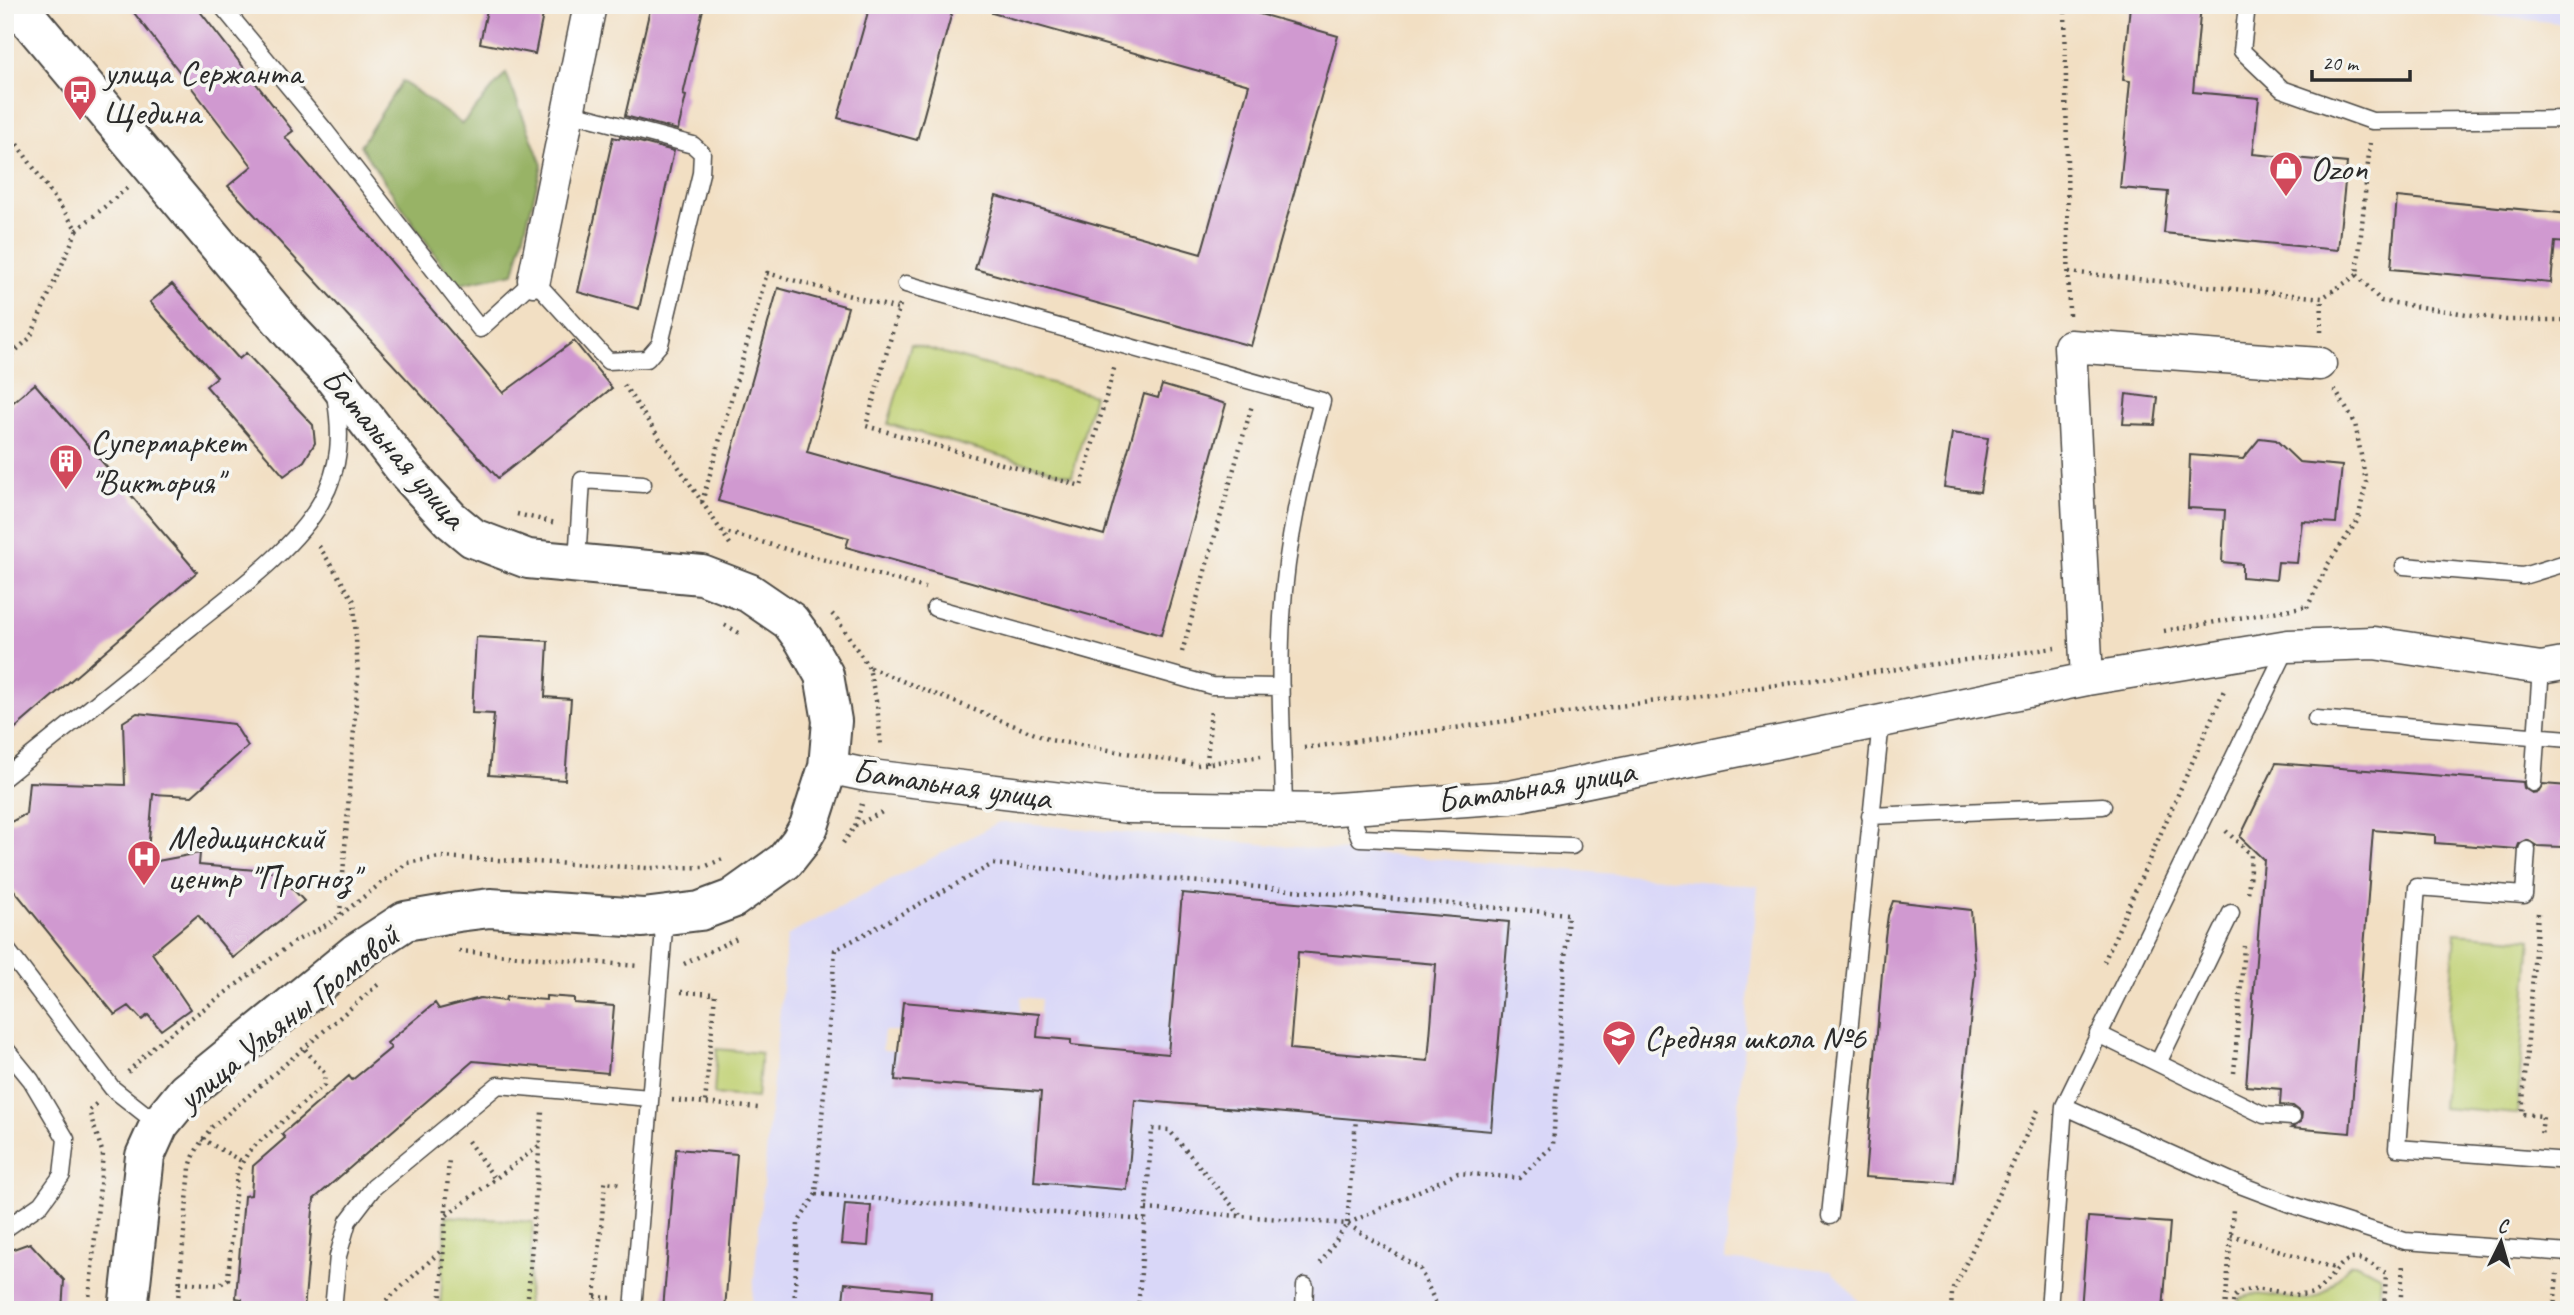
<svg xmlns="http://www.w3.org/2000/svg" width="2574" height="1315" viewBox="0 0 2574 1315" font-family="Caveat,sans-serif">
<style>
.built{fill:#d9d7f8;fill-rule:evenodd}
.green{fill:#c1d174;stroke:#767e50;stroke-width:2}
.forest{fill:#98b366;stroke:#626f48;stroke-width:2}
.building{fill:#d099d0;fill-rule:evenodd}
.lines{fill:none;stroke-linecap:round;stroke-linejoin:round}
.lane-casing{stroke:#494642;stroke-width:19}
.street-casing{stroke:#494642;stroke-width:35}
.primary-casing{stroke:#494642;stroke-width:42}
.path{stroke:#494642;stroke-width:4.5;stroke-dasharray:2 5;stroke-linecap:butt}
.lane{stroke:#fff;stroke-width:16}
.street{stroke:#fff;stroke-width:32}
.primary{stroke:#fff;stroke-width:38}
.labels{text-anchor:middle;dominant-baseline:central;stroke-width:7;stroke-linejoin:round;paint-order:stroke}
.poi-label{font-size:35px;fill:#2b2b2b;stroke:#f6f6f2;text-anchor:start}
.street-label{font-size:35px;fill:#2b2b2b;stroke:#f6f6f2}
</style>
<rect width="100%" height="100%" fill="#f6f6f2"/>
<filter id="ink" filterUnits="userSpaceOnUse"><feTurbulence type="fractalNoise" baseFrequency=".0143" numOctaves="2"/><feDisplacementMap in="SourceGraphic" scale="14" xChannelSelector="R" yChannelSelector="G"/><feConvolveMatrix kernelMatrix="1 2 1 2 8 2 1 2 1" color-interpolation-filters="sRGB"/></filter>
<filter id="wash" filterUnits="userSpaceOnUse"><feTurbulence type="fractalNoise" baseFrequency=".00686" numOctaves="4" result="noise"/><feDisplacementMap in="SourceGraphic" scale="28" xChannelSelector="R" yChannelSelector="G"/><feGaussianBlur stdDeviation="1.57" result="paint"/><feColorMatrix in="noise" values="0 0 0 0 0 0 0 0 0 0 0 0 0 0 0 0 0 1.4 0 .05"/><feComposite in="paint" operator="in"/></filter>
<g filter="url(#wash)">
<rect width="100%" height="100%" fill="#f2dfc3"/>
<path class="built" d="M2410,5H2569V24L2412,8Z
M999,822L1758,886L1725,1260L1831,1270L1867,1310H751L787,936ZM1182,894L1509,922L1491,1131L1161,1102L1136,1090L1127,1190L1034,1182L1041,1092L895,1079L897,1051L882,1050L884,1031H900L903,1002L1020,1012L1021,997L1041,999L1037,1043L1057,1039L1071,1040V1045L1168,1054Z"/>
<path class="green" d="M911,344L1094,395L1072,476L888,424Z
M2455,933L2531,939L2517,1114L2442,1108Z
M717,1049L761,1053L757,1098L714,1094Z
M446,1216L533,1222L527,1310H440Z
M2351,1264H2358L2381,1276L2378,1310H2237L2239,1300C2252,1287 2291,1302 2309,1299C2328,1297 2337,1274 2351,1264Z"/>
<path class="forest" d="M506,73L542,165L514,273L456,285L360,146L402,81L462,124Z"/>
<g id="blocks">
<path class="building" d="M128,5H195L293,131L285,137L503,393L574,341L612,388L498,478L228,186L252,166Z
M488,5H545L535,54L480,43Z
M651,5H704L683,95L686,96L678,130L625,116Z
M870,5H954L917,140L838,118Z
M993,5H1228L1338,36L1251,346L975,269L996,196L1201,254L1249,85L992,13Z
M2130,5H2201L2193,92L2259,98L2253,154L2347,163L2338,250L2164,233L2168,192L2120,188L2130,81L2123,80Z
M613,137L619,139L620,137L674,151L639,309L578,292Z
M2397,197L2569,214V243L2555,242L2551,283L2391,269Z
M172,284L239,359L246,353L313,425L315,443L304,461L284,476L206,386L217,377L150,302Z
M778,288L848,307L807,452L1104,535L1144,394L1158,398L1162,385L1226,404L1161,635L846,547L849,538L718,501Z
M35,384L197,572L5,737V409Z
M2126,394L2158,398L2155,425L2123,424Z
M1952,433L1988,438L1980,492L1944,487Z
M2260,438L2276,440L2299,462L2342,466L2336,523L2302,521L2297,563L2278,562L2276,580L2242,577V564L2222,562L2225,510L2188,508L2190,455L2243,459Z
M476,637L548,641L545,697L571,699L565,780L489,775L494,714L472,713Z
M137,713L234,724L248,746L192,796L153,794L147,863L200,853L199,865L277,872L304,901L233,958L198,915L152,953L190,1009L161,1030L148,1015L142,1020L129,1006L115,1015L5,879V825L26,814L29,782L125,785L123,722Z
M2276,763L2523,782L2524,788L2532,793L2538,792L2543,784L2569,786V841L2563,840L2562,847L2537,846L2527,840L2519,844L2517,849L2435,843V835L2373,830L2350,1133L2291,1128L2301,1122L2302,1113L2293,1106L2280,1105L2281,1089L2246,1086L2264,860L2240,837Z
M1182,893L1509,922L1491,1131L1135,1100L1127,1190L1034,1182L1041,1092L895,1080L903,1002L1039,1014L1037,1037L1071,1040V1045L1168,1054ZM1298,952L1436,964L1428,1061L1290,1049Z
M1893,901L1971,910L1975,973L1954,1183L1865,1177L1885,937L1888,915Z
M546,996L574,998V1003L614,1006L608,1073L473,1061L314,1199L304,1310H241L242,1299L236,1298L244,1196L251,1195L253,1166L285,1138L282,1134L349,1076L352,1080L391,1048L387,1043L435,1003L439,1009L480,998L505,1001L506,997L546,1000Z
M676,1149L737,1154L725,1310H663Z
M845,1204L871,1206L868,1246L841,1244Z
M2088,1217L2170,1223L2163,1310H2081Z
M30,1243L64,1280L62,1310H5V1252Z
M845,1283L931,1291L930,1310H842Z"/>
</g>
</g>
<g filter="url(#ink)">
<use href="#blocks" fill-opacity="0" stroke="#494642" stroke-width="2"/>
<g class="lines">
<g class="lane-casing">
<path id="lane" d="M221,5L323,128L480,329L534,280L608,361L647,359L660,344L701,173L702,153L693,145L568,112
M2247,5L2242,51L2282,89L2372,121L2569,119
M906,284L1322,401C1303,472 1286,543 1282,617C1278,681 1283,746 1284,810
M577,562L582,480L643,484
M2404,566L2523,576L2569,562
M935,608L1212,686L1281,687
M2316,719L2569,739
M5,777C67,727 129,677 191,627C232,594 296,548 321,502C341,467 342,434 335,395
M2533,783L2541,668
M1348,808L1360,838L1572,846
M1870,816L2103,806
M2527,850L2524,895L2417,887L2397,1148L2569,1161
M5,947L112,1088L159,1125
M2098,1034L2264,1115L2292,1117
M5,1048L31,1080L66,1139L62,1175L41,1204L5,1229
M2158,1063L2231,913
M2064,1106L2235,1183L2293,1205L2405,1241L2569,1253
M1830,1216L1881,722
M333,1310L338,1256L348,1221L374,1187L498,1085L650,1098
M633,1310L665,917
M1304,1310L1305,1286
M2049,1310L2064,1106L2288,646"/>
</g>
<g class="street-casing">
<path id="street" d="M534,280L590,5
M2087,679L2070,346L2320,364
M828,767L871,776L1128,807L1322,810L1510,797L2087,679L2288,646L2374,643L2541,668L2569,663"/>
</g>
<g class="primary-casing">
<path id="primary" d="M17,5L292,333L332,375L406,471L450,519L473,538L528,559L702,575L749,593L790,621L804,640L824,675L832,721L828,767L809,826L800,842L785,861L732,899L700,911L643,918L490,908L458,912L405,921L356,953L186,1092L159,1125L145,1156L128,1310"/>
</g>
<path class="path" d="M2065,5L2069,316
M5,127L77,230L30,338L5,360
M77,230L127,188
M2069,272L2322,298L2357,275L2370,143
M2357,275L2381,301L2506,320H2569
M900,305L866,426L1081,486L1115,365
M2321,332L2322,298
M624,385L732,547
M702,502L767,273L898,309
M517,514L556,523
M722,531L925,588
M319,546L354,601L358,676L340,914
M2307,608L2328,564L2358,520L2366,482L2355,423L2335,390
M832,614L837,619L869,668L877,705L881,746
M725,625L741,634
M2164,631L2308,606
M1182,652L1252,405
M870,668L1050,740L1197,765L1261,756
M1304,748L2055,648
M1207,763L1211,708
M855,826L884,811
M2226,831L2251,855L2248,895
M843,843L855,826L862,804
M2538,913L2522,1114L2543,1116L2541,1137
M459,951L638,966
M2104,962L2225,688
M684,964L739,937
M681,992L715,994L705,1103
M128,1072L155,1045L190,1019L294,942L330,923L407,863L440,857L647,868L704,867L725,858
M2234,1073L2244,946
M672,1100L758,1108
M202,1139L243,1162
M468,1141L495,1179
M816,1194L1145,1220
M1146,1209L1347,1224L1420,1269L1439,1310
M447,1215L539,1146
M1347,1223L1356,1119
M2231,1235L2337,1269
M180,1282L219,1285L228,1279L237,1172L249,1151L324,1085L325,1074L304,1048
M595,1297L612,1298
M88,1310L103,1154L89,1111L97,1103
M177,1310L190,1168C194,1151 202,1140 212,1127L381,982
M376,1310L443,1249
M440,1310L449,1157
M527,1310L542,1112
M594,1310L605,1182L622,1184
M794,1310L798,1223L816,1194L835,950L993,864L1568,914L1553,1145L1520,1178L1458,1173L1347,1224L1318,1267
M1138,1310L1152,1129L1169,1130L1240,1215
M1951,1310L1952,1293L2038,1110
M2225,1310L2233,1209
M2232,1310L2234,1297C2253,1278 2286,1299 2309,1294C2330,1290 2338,1251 2362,1260C2370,1263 2379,1269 2386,1273L2384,1310
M2400,1310L2403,1263
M2554,1310L2557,1274"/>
<use href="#lane" class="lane"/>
<use href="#street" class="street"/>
<use href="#primary" class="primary"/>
</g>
</g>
<defs>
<g id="bus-pin" transform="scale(1.75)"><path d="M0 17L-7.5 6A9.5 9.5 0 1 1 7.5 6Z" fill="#d1495b" stroke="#f6f6f2"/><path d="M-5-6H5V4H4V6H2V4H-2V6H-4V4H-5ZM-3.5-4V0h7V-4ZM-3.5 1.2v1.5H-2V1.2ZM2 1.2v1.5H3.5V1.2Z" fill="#fff"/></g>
<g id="shop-pin" transform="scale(1.75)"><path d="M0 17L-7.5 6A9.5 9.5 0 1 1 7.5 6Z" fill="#d1495b" stroke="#f6f6f2"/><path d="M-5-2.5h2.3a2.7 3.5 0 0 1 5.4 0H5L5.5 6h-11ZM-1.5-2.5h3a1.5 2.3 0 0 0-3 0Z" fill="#fff"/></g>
<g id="building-pin" transform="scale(1.75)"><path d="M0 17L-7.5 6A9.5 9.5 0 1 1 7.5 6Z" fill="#d1495b" stroke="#f6f6f2"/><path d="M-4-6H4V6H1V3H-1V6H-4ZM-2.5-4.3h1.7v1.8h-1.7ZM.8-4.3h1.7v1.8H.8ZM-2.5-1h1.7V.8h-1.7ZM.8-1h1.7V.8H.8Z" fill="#fff"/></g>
<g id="hospital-pin" transform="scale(1.75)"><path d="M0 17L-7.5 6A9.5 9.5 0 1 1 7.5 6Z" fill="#d1495b" stroke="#f6f6f2"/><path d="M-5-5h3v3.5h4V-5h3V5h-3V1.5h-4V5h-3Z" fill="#fff"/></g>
<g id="school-pin" transform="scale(1.75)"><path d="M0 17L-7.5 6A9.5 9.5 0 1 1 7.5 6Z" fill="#d1495b" stroke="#f6f6f2"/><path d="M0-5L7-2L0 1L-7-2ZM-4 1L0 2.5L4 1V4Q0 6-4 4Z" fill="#fff"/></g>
</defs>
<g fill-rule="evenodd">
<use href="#bus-pin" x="80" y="92"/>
<use href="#shop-pin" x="2286" y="168"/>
<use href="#building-pin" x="66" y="461"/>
<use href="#hospital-pin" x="144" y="857"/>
<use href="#school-pin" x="1619" y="1037"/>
</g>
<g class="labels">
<g class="poi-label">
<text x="104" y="72">улица Сержанта<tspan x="104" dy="40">Щедина</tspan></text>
<text x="2310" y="168">Ozon</text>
<text x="90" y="441">Супермаркет<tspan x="90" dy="40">"Виктория"</tspan></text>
<text x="168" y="837">Медицинский<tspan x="168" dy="40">центр "Прогноз"</tspan></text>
<text x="1644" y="1037">Средняя школа №6</text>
</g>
<g class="street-label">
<text transform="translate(394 448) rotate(49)">Батальная улица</text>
<text transform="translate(952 784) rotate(8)">Батальная улица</text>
<text transform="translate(1536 786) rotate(-9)">Батальная улица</text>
<text transform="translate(288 1017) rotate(-39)">улица Ульяны Громовой</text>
</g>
</g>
<rect width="2574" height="1315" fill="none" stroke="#f6f6f2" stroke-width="28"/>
<g transform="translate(2501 1242) rotate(5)" stroke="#f6f6f2" stroke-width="5" paint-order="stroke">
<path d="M0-5L12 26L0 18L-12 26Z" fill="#2b2b2b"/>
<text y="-10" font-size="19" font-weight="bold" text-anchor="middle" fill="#2b2b2b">С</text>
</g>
<path d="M2312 70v10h98v-10" fill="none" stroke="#2b2b2b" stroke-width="3.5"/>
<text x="2322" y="70" font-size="21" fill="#2b2b2b" stroke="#f6f6f2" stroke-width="5" paint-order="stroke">20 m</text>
</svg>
